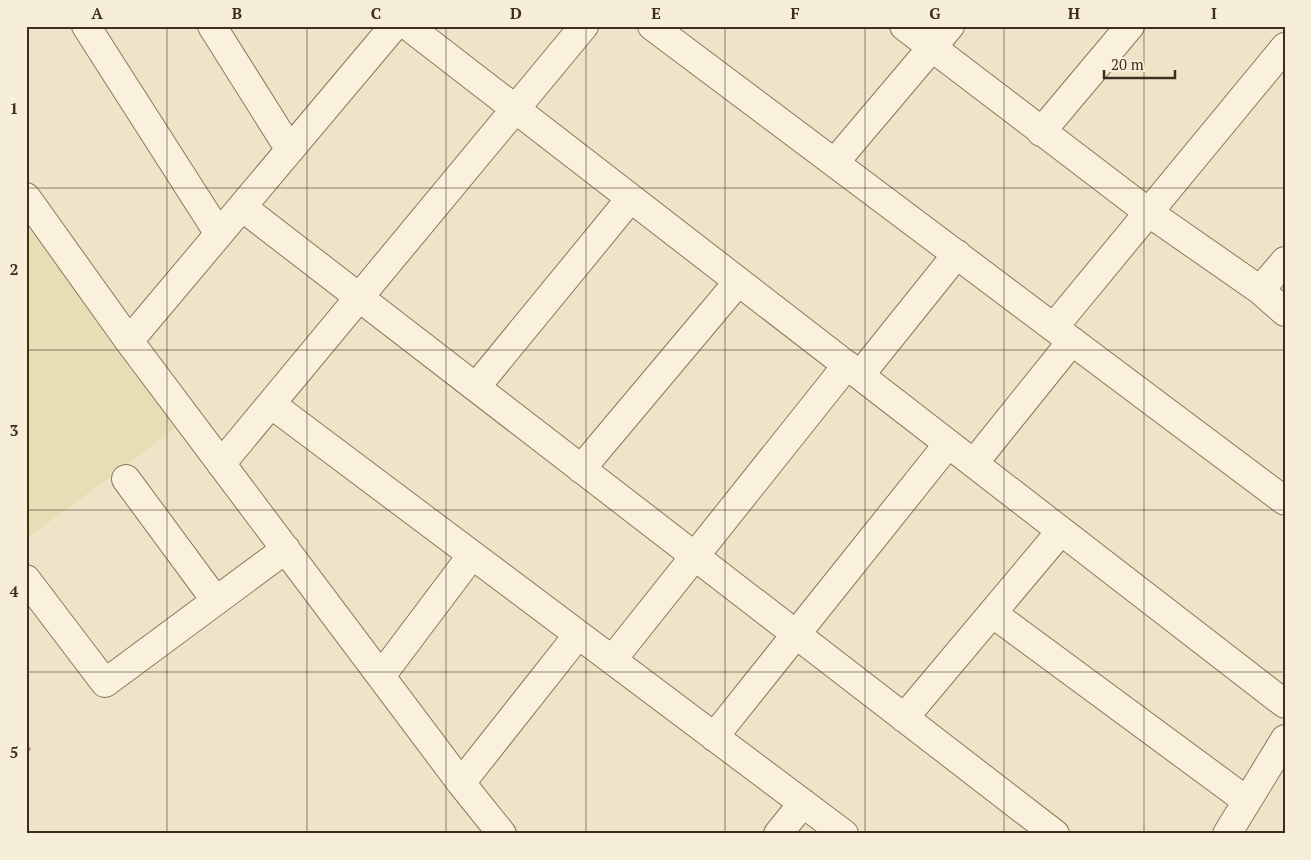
<svg xmlns="http://www.w3.org/2000/svg" width="1311" height="860" viewBox="0 0 1311 860" font-family="'PT Serif',serif">
<style>
.farmland{fill:#e6deb5}
.lines{fill:none;stroke-linecap:round;stroke-linejoin:round}
.minor-casing{stroke:#8d765c;stroke-width:30}
.minor{stroke:#faf1dc;stroke-width:28}
.wall{fill:#b2896c}
.grid{fill:none;stroke:#3d2e20;stroke-width:1;stroke-opacity:0.55}
.neatline{fill:none;stroke:#3d2e20;stroke-width:2}
.grid-label{font-size:16px;text-anchor:middle;font-weight:bold;fill:#3d2e20}
</style>
<rect width="100%" height="100%" fill="#f0e4c8"/>
<path class="farmland" d="M26,223L176,428L26,539Z"/>
<g class="lines">
<g class="minor-casing">
<path id="minor" d="M86,26L219,234
M212,26L290,150
M408,26L1285,704
M652,26L1285,501
M904,26L1148,212L1260,290L1285,312
M1041,132L1130,26
M835,162L950,26
M26,197L129,341L461,783L502,834
M242,207L1055,834
M1260,290L1285,261
M1054,327L1285,47
M129,341L394,26
M860,375L957,254
M476,387L630,199
M271,404L844,834
M974,463L1072,341
M221,464L584,26
M581,469L738,282
M126,479L216,601
M26,579L105,683L286,549
M992,613L1247,801
M612,660L847,365
M381,676L472,555
M904,718L1061,531
M714,737L948,444
M461,783L578,635
M778,834L803,803
M1227,834L1285,739"/>
</g>
<use href="#minor" class="minor"/>
</g>
<path class="wall" d="M26,742L31,749L26,755Z"/>
<path class="grid" d="M167,26V834M307,26V834M446,26V834M586,26V834M725,26V834M865,26V834M1004,26V834M1144,26V834M26,188H1285M26,350H1285M26,510H1285M26,672H1285"/>
<rect width="1311" height="860" fill="none" stroke="#f7eed8" stroke-width="55"/>
<path d="M1104 70v8h71v-8" fill="none" stroke="#3d2e20" stroke-width="2.5"/>
<text x="1111" y="70" font-size="15" fill="#3d2e20" stroke="#f7eed8" stroke-width="4" paint-order="stroke">20 m</text>
<rect x="28" y="28" width="1256" height="804" class="neatline"/>
<g class="grid-label">
<text x="97" y="19">A</text>
<text x="237" y="19">B</text>
<text x="376" y="19">C</text>
<text x="516" y="19">D</text>
<text x="656" y="19">E</text>
<text x="795" y="19">F</text>
<text x="935" y="19">G</text>
<text x="1074" y="19">H</text>
<text x="1214" y="19">I</text>
<text x="14" y="114">1</text>
<text x="14" y="275">2</text>
<text x="14" y="436">3</text>
<text x="14" y="597">4</text>
<text x="14" y="758">5</text>
</g>
</svg>
